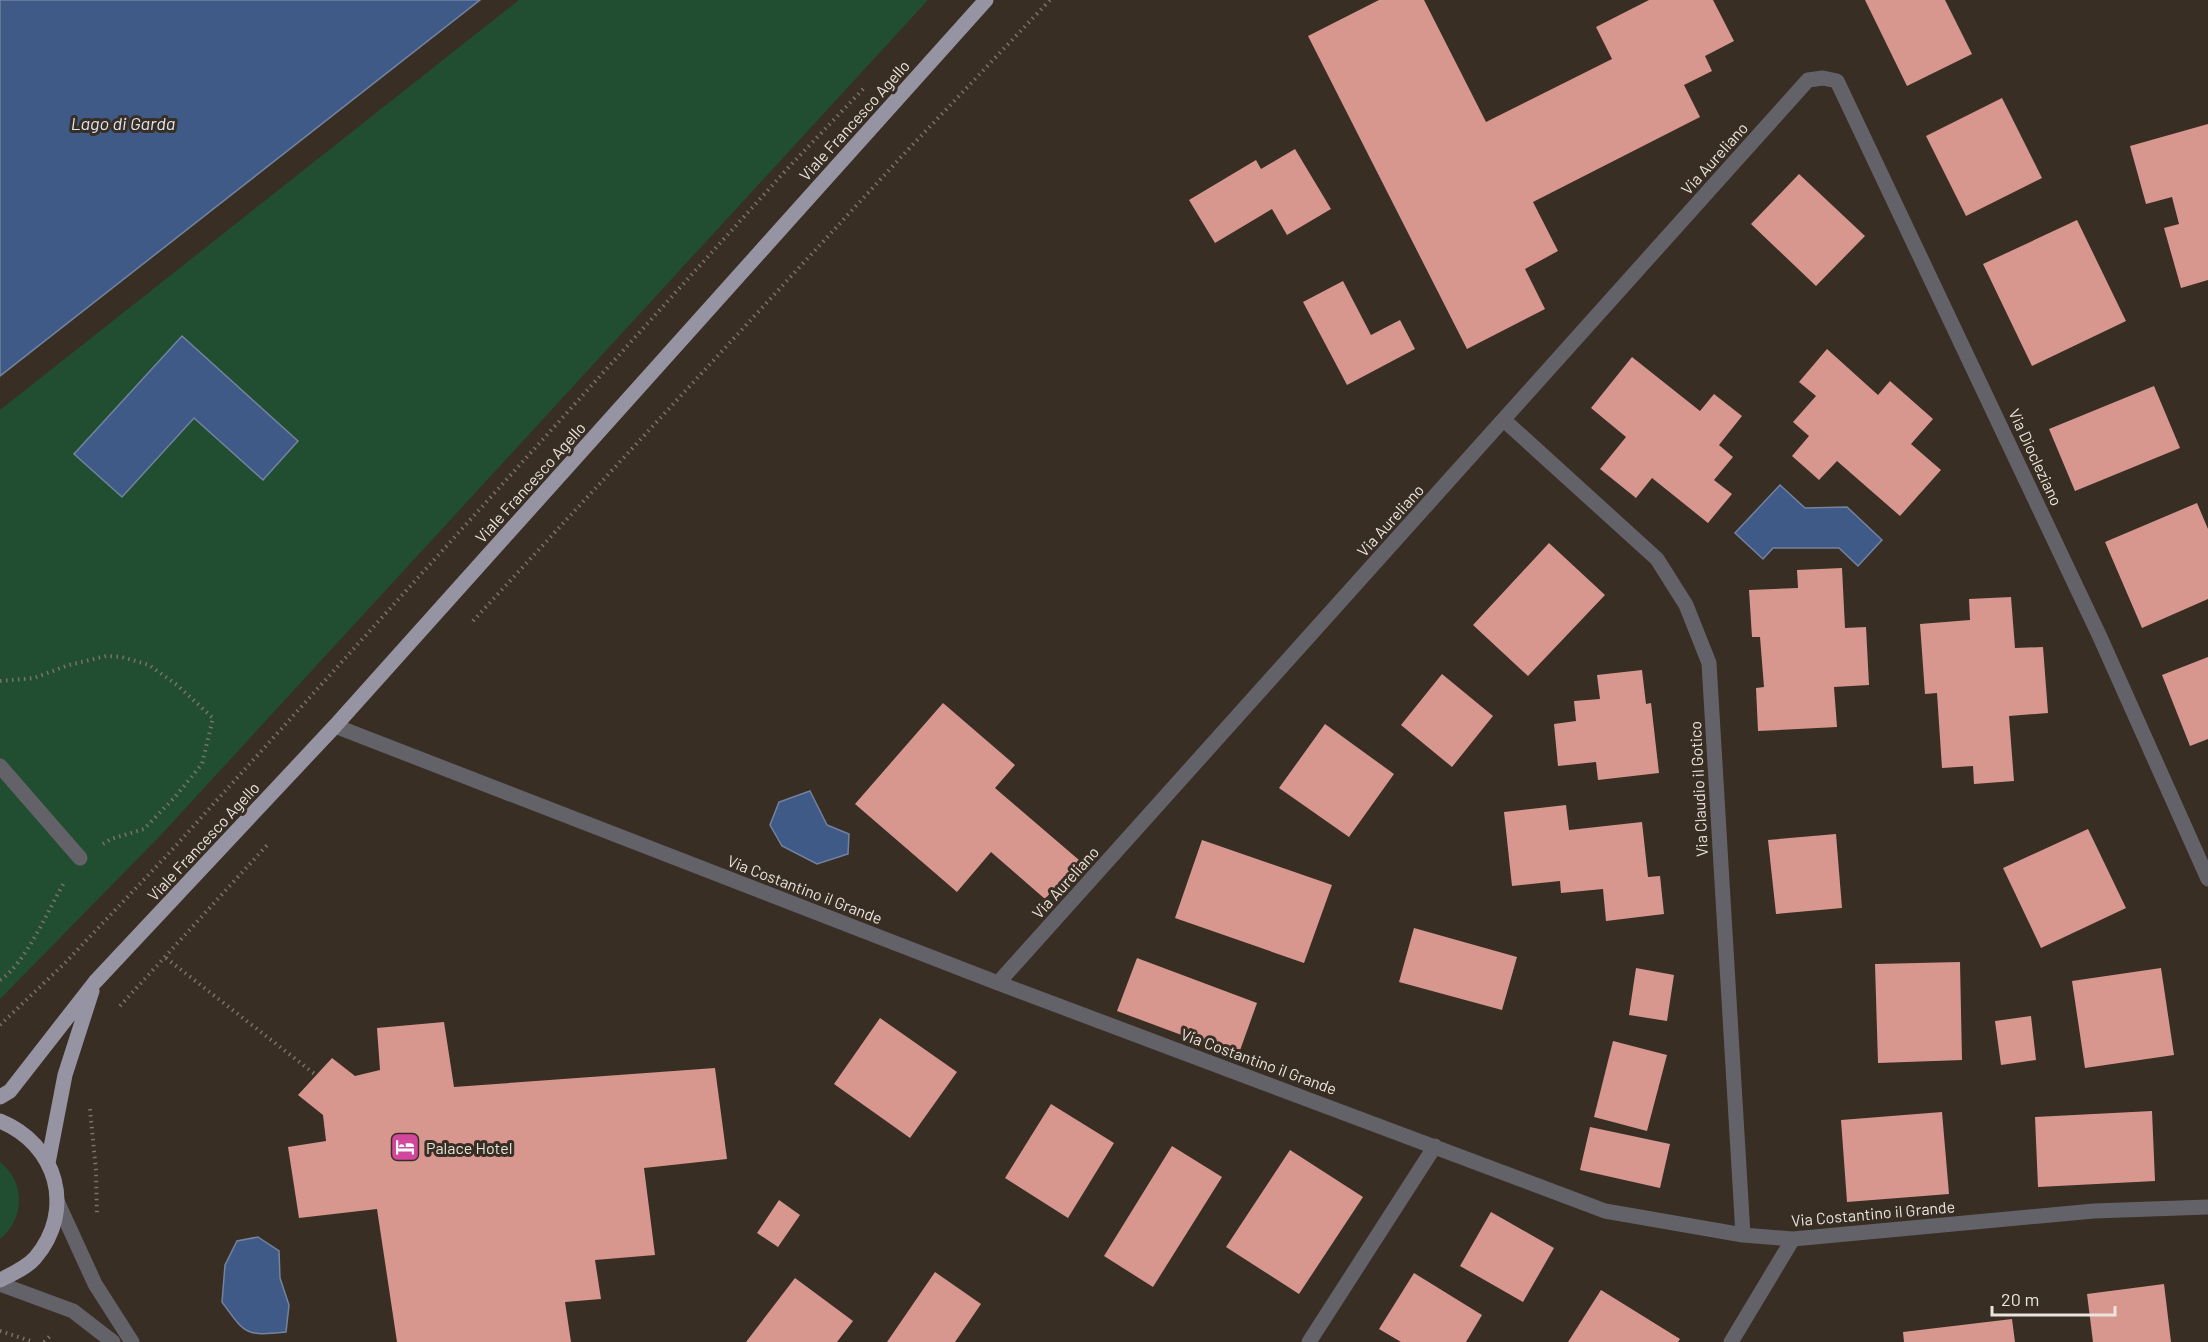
<svg xmlns="http://www.w3.org/2000/svg" width="2208" height="1342" viewBox="0 0 2208 1342" font-family="Barlow,sans-serif">
<style>
.green{fill:#214e30}
.water{fill:#3f5a86;stroke:#7383a0;stroke-width:1.5}
.building{fill:#d7978f}
.lines{fill:none;stroke-linecap:round;stroke-linejoin:round}
.path{stroke:#7b7268;stroke-width:4;stroke-dasharray:1.5 4.5;stroke-linecap:butt}
.minor{stroke:#646269;stroke-width:15}
.major{stroke:#9694a2;stroke-width:15}
.labels{text-anchor:middle;dominant-baseline:central;stroke-width:6;stroke-linejoin:round;paint-order:stroke}
.street-label{font-size:16px;fill:#ebe4dd;stroke:#382e23}
.poi-label{font-size:16px;fill:#ebe4dd;stroke:#382e23;text-anchor:start}
.water-label{font-size:18px;font-style:italic;fill:#dce5f3;stroke:#382e23}
</style>
<rect width="100%" height="100%" fill="#382e23"/>
<path class="green" d="M519,0H928L159,837L0,999V410Z
M0,1162C26,1182 25,1219 0,1239Z"/>
<path class="water" d="M0,0H480L0,376Z
M182,336L298,441L263,480L194,418L122,497L74,454Z
M1780,485L1805,508L1847,507L1882,540L1858,566L1839,548H1773L1763,559L1735,533Z
M810,791L827,825L849,834L848,854L817,864L782,846L770,825L779,802Z
M258,1237L279,1251L280,1278L289,1305L286,1332C245,1336 246,1335 222,1302L225,1265L237,1241Z"/>
<path class="building" d="M1379,0H1424L1486,122L1612,59L1596,27L1649,0H1713L1734,41L1705,56L1712,71L1684,85L1700,117L1533,202L1558,251L1525,269L1545,309L1467,349L1308,36Z
M1865,0H1945L1972,54L1907,86Z
M2002,98L2042,178L1966,216L1926,136Z
M2208,124V280L2181,288L2164,228L2179,224L2172,197L2146,204L2130,146Z
M1295,149L1331,209L1287,235L1272,209L1215,243L1189,200L1256,160L1261,169Z
M1799,174L1865,236L1816,286L1751,224Z
M2077,220L2126,321L2032,366L1983,264Z
M1343,281L1371,335L1400,320L1415,349L1347,385L1303,302Z
M1827,349L1878,395L1890,381L1933,419L1911,444L1941,470L1900,516L1837,461L1819,480L1792,456L1809,436L1793,422L1816,396L1799,382Z
M1632,357L1700,411L1714,394L1742,416L1719,445L1733,457L1714,480L1732,494L1708,523L1652,478L1636,498L1600,469L1626,437L1591,408Z
M2154,386L2180,448L2075,491L2049,429Z
M2197,503L2208,529V599L2142,628L2105,542Z
M1549,543L1605,595L1528,676L1473,625Z
M1842,568L1845,628L1866,627L1869,685L1834,687L1837,727L1758,731L1756,688L1764,687L1760,637H1752L1749,590L1798,588L1797,570Z
M2011,597L2015,648L2043,647L2048,713L2009,716L2014,781L1974,784L1973,766L1942,768L1937,693L1925,694L1920,624L1970,620L1969,599Z
M2208,657V739L2190,746L2162,675Z
M1642,670L1646,704L1651,703L1659,773L1598,780L1596,762L1558,766L1554,724L1576,721L1574,701L1600,699L1597,675Z
M1442,674L1493,716L1452,767L1401,725Z
M943,703L1015,765L995,788L1079,860L1045,899L991,852L957,892L855,804Z
M1325,724L1394,774L1349,837L1279,788Z
M1566,805L1569,830L1642,822L1648,877L1660,876L1664,914L1606,921L1603,889L1561,893L1560,881L1512,886L1504,812Z
M2088,829L2126,908L2041,948L2003,868Z
M1836,834L1842,908L1776,914L1768,840Z
M1202,840L1332,885L1304,963L1175,918Z
M1414,928L1517,957L1502,1010L1399,982Z
M1137,958L1257,1003L1238,1056L1117,1011Z
M1960,962L1962,1060L1878,1063L1875,964Z
M1636,968L1674,975L1667,1021L1629,1015Z
M2161,968L2174,1055L2085,1068L2072,981Z
M2031,1016L2036,1060L2001,1065L1995,1021Z
M880,1018L957,1072L910,1138L834,1084Z
M444,1022L454,1087L715,1068L727,1159L644,1168L655,1255L595,1260L601,1299L565,1302L571,1342H397L377,1209L299,1218L288,1147L326,1141L323,1115L298,1095L332,1058L355,1076L380,1070L377,1028Z
M1613,1041L1667,1055L1647,1131L1594,1117Z
M1051,1104L1114,1143L1068,1218L1005,1178Z
M2152,1111L2155,1181L2038,1187L2035,1117Z
M1942,1112L1949,1194L1847,1202L1841,1120Z
M1590,1127L1670,1144L1660,1188L1580,1170Z
M1172,1146L1222,1177L1153,1287L1104,1256Z
M1290,1150L1363,1197L1299,1294L1226,1247Z
M779,1200L800,1215L778,1247L757,1233Z
M1491,1212L1554,1248L1523,1302L1460,1266Z
M935,1272L981,1304L955,1342H887Z
M1414,1273L1482,1315L1466,1342H1401L1379,1329Z
M795,1278L853,1321L837,1342H746Z
M2164,1284L2171,1342H2093L2087,1294Z
M1601,1290L1680,1339L1678,1342H1568Z
M2012,1319L2015,1342H1904L1903,1332Z"/>
<g class="lines">
<path class="path" d="M473,621L903,155L1050,0
M0,681L34,678L69,665L106,656L122,657L149,665L177,685L213,718L202,764L175,797L144,829L111,839L103,844
M166,958L316,1075
M0,980C25,965 49,908 65,881
M120,1006L269,843
M0,1025L65,963L171,851L788,168L865,87
M90,1109L96,1171L97,1215
M0,1331L34,1342
M44,1342L52,1334"/>
<path class="minor" d="M1505,421L1657,559L1686,605L1709,663L1743,1235
M335,726L998,983L1605,1211L1743,1235L1793,1239L2094,1211L2208,1207
M0,766L80,858
M998,983L1808,80L1823,78L1837,81L2100,637L2208,879
M57,1201L95,1284L132,1342
M0,1284L73,1311L113,1342
M1309,1342L1435,1146
M1731,1342L1793,1239"/>
<path class="major" d="M0,1097L10,1091L95,982L335,726L986,0
M0,1121C57,1144 76,1210 35,1258C26,1268 12,1274 0,1280
M48,1163L65,1075L92,991"/>
</g>
<defs>
<g id="hotel-square" transform="scale(1.5)"><rect x="-9" y="-9" width="18" height="18" rx="4" fill="#d1479c" stroke="#382e23"/><path d="M-6-4.5h1.5V1H6V5H4.5V3h-9V5H-6ZM-4 0a1.8 1.8 0 1 1 3.6 0ZM.5 0V-2.5h3Q6-2.5 6 0Z" fill="#fff"/></g>
</defs>
<g fill-rule="evenodd">
<use href="#hotel-square" x="405" y="1147"/>
</g>
<g class="labels">
<g class="street-label">
<text transform="translate(854 120) rotate(-48)">Viale Francesco Agello</text>
<text transform="translate(1714 158) rotate(-48)">Via Aureliano</text>
<text transform="translate(2036 457) rotate(65)">Via Diocleziano</text>
<text transform="translate(530 482) rotate(-48)">Viale Francesco Agello</text>
<text transform="translate(1390 520) rotate(-48)">Via Aureliano</text>
<text transform="translate(1698 789) rotate(-93)">Via Claudio il Gotico</text>
<text transform="translate(203 841) rotate(-47)">Viale Francesco Agello</text>
<text transform="translate(1065 882) rotate(-48)">Via Aureliano</text>
<text transform="translate(805 889) rotate(21)">Via Costantino il Grande</text>
<text transform="translate(1259 1061) rotate(20)">Via Costantino il Grande</text>
<text transform="translate(1873 1213) rotate(-5)">Via Costantino il Grande</text>
</g>
<g class="poi-label">
<text x="426" y="1147">Palace Hotel</text>
</g>
<g class="water-label">
<text x="123" y="123">Lago di Garda</text>
</g>
</g>
<path d="M1992 1306v9h123v-9" fill="none" stroke="#ebe4dd" stroke-width="3"/>
<text x="2001" y="1306" font-size="18" fill="#ebe4dd" stroke="#382e23" stroke-width="4.5" paint-order="stroke">20 m</text>
</svg>
